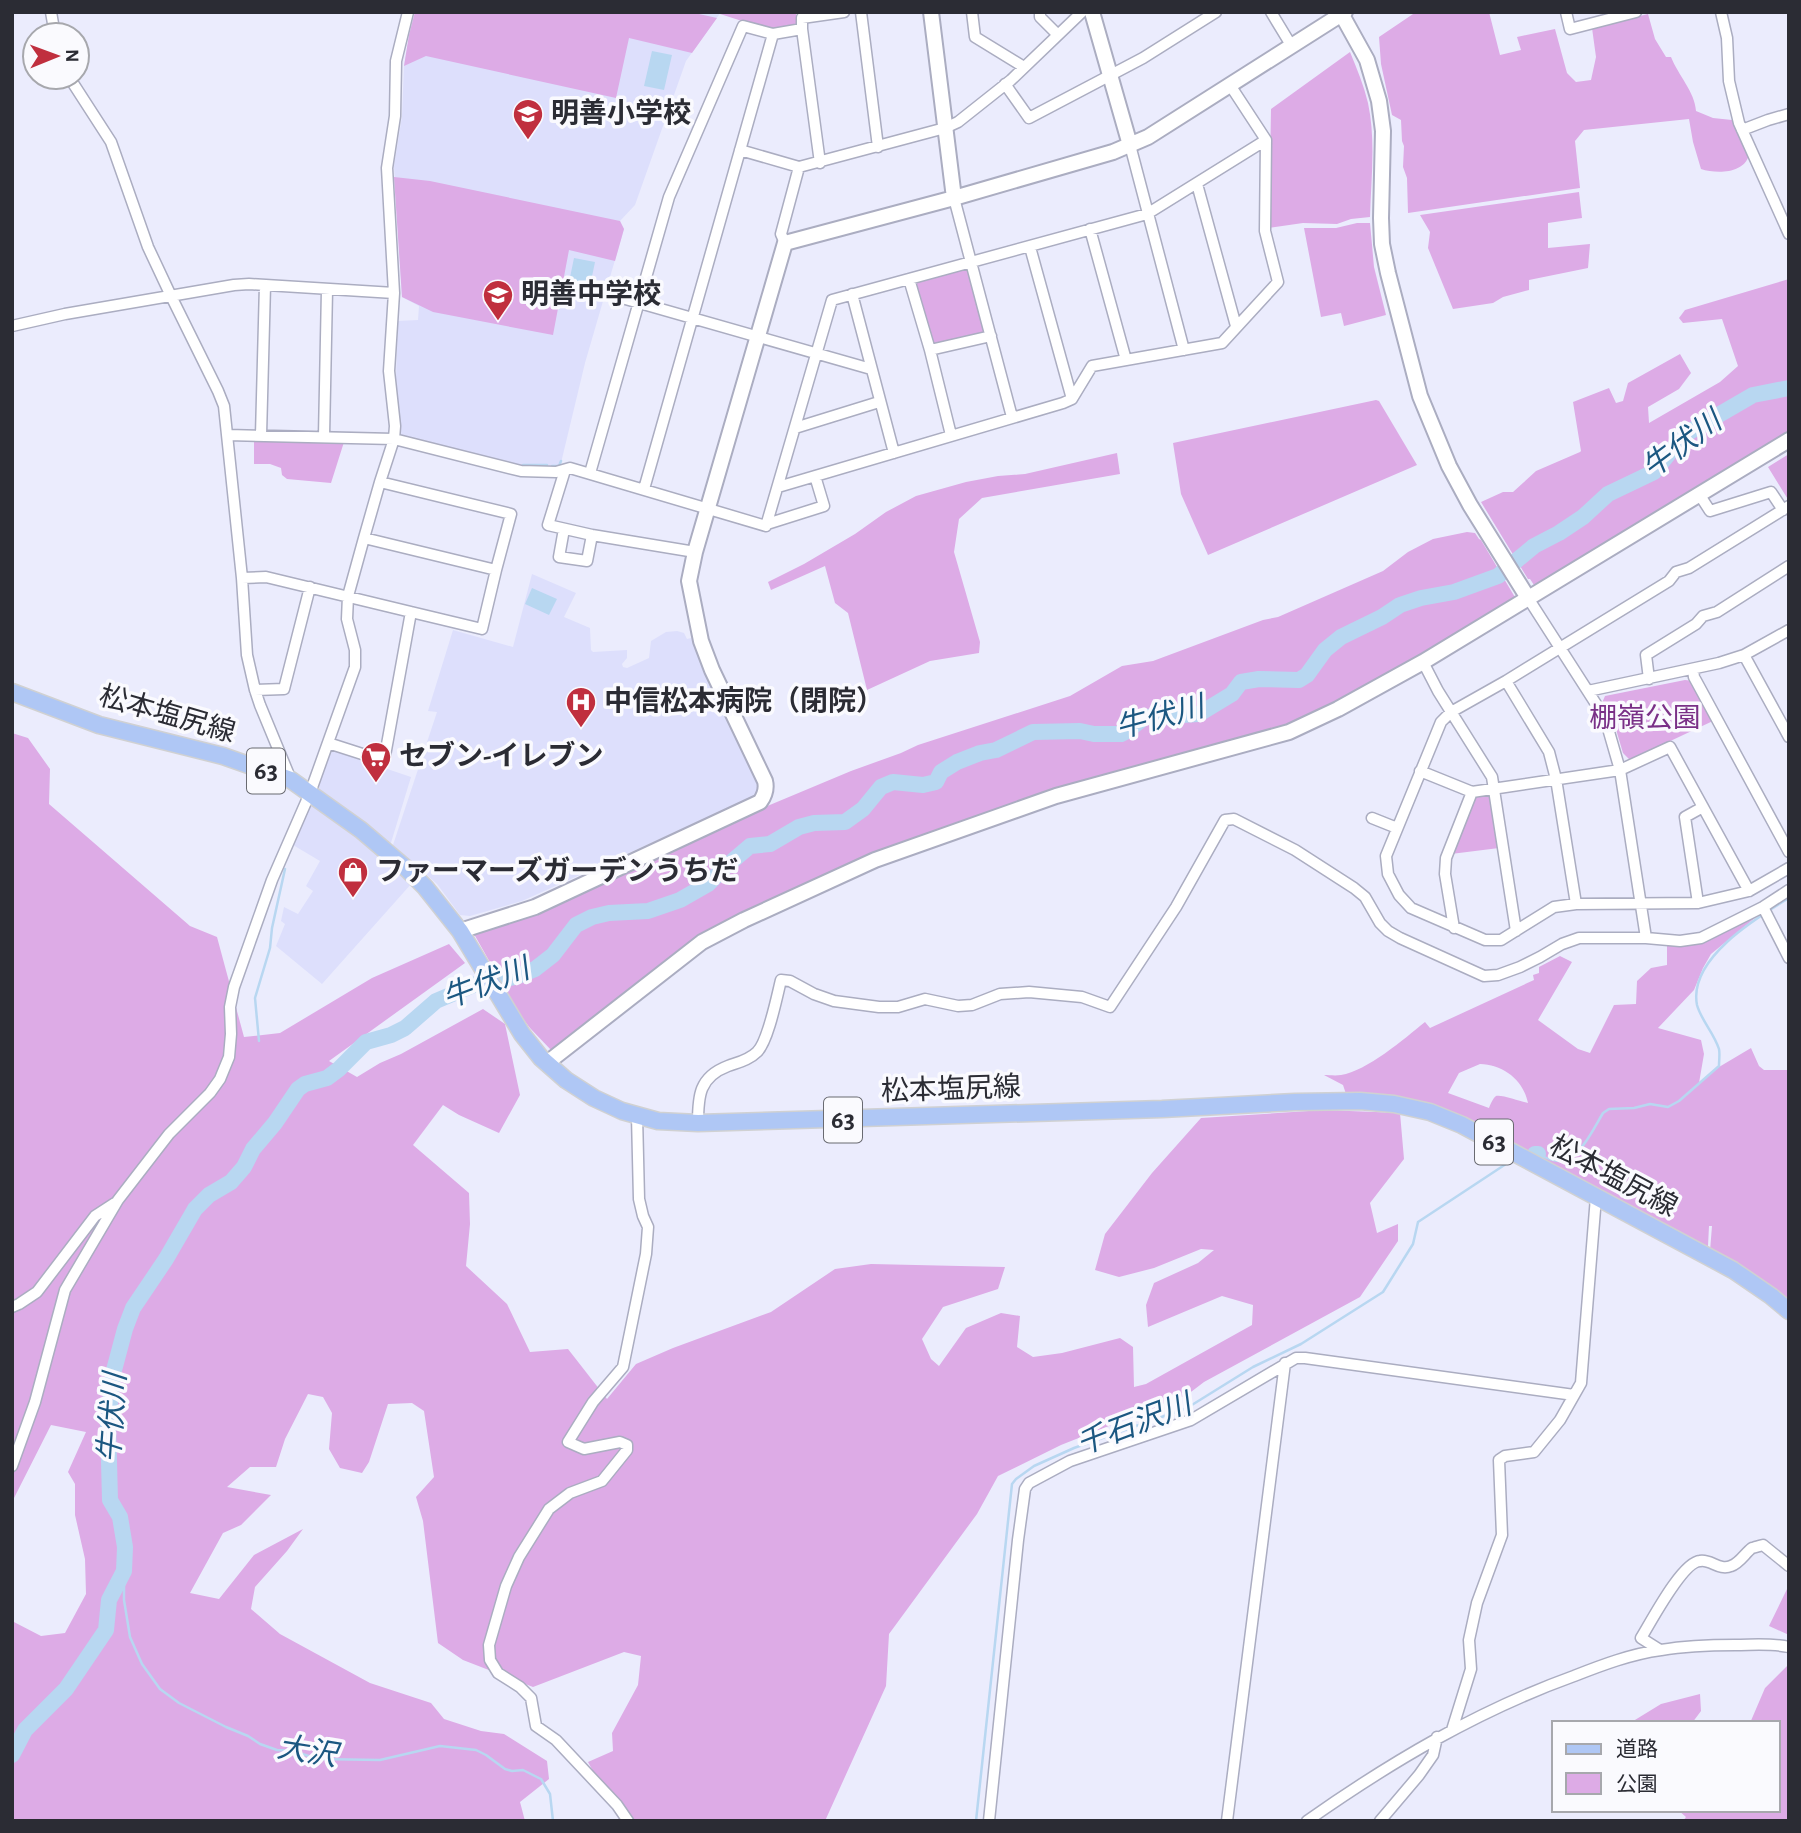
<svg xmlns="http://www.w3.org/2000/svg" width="1801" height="1833" viewBox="0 0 1801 1833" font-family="'Alegreya Sans','Noto Sans JP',sans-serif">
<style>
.built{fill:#dddffc}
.green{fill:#ddabe6;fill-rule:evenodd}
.water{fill:#b8d7f1}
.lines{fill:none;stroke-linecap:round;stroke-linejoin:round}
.stream{stroke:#b8d7f1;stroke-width:2.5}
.river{stroke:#b8d7f1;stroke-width:16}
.street-casing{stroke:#abadc1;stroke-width:13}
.secondary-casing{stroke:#abadc1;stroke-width:18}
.primary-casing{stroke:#d0d1d2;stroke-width:19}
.street{stroke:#fff;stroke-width:10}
.secondary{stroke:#fff;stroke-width:14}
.primary{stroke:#afc7f5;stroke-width:16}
.labels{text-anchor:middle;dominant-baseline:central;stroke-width:7;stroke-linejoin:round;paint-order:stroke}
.shield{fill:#fafafe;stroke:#696a71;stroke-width:2}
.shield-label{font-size:26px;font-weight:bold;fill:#2b2c34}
.poi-label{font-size:28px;font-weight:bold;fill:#2b2c34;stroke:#fafafe;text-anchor:start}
.street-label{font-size:28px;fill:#2b2c34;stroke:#fafafe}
.park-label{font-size:28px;fill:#7a3087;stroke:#fafafe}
.water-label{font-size:30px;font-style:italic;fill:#1b5781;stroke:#fafafe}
</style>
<rect width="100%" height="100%" fill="#ebecfd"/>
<path class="built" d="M415,12H721L686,61L635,205L620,221L624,229L585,363L560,467L515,465L400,435L396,377L398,321L418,320L419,306L402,297L394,166L402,116L404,66L409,36Z
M532,574L576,593L564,617L590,628L591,650L593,652L627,650V658L622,664L623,667L627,668L649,658L651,641L666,632L677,631L684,633L687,639L691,638L705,674L758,785L757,792L753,797L522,901L470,916L460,915L437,884L393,845L437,712L428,711L453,630L513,647Z
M331,750L411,777L390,846L318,791V785Z
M311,803L380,852L412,883L322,984L276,946L285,924L281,921L284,907L298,914L313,891L306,886L320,861L293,845Z"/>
<path class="green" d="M415,12H690L717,18L692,53L629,38L616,98L426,56L404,66L409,35Z
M721,12H796L797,23L795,27L770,30L720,14Z
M1416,12H1489L1500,55L1521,50L1517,37L1555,29L1567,73L1576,82L1591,80L1596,57L1592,28L1648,14L1655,39L1666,57H1671C1678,75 1695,92 1696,111L1713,118L1732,120L1749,155C1744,174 1716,174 1701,169L1693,142L1689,119L1584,130L1575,141L1580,188L1408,213L1407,178L1403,167L1404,146L1402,141L1401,120L1392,115L1381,64L1379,37Z
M1350,52C1357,69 1364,86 1368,103C1376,140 1371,180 1370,217L1351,219L1337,224L1303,223L1269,228L1271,109Z
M394,177L430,181L620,221L624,229L615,261L569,250L553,335L433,312L402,297Z
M1579,192L1582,218L1548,223V248L1590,244L1588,268L1529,280V290L1503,297L1493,303L1453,309L1428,248L1430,232L1420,215Z
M1357,223H1370L1374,267L1386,315L1344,326L1341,313L1321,317L1304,228H1336Z
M966,268L969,269L985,329L983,333L936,345L932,343L916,286L918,281Z
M1789,279V435L1536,588L1530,579H1528L1481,502L1503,492H1513L1536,471L1580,452L1581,451L1573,402L1609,388L1616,403L1623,401L1628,383L1680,354L1691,373L1679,389L1648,407L1649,423L1720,382L1738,366L1722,319L1683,323L1679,318L1685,310Z
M1376,400L1379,401L1417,465L1208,555L1181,494L1173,443Z
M254,439L344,442L331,483L287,479L282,475L281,468L270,464H254Z
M1117,453L1120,474L982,498L959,519L954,552L980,642L979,653L930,661L867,690L848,613L835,603L825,566L771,590L768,582L804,564L855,534L886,512L916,496L966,482L998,476L1025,474Z
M1789,454V501L1768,467Z
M1467,532L1475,533L1479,539L1481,540L1516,599L1408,665L1308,716L1266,735L850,864L708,931L682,948L554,1050H551L530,1028L518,1012L474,934L477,928L851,771L901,753L918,745L1070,696L1122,666L1153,661L1263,620L1278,617L1383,571L1408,552L1433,539Z
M1685,680L1693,681L1715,720L1630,760L1623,753L1615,726L1602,703L1605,696Z
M12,733L28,738L50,769L49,804L190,926L217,937L244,1037L280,1033L372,978L449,944L465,963L329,1061L357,1077L380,1063L401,1054L483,1009L505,1024L520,1095L499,1133L459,1115L443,1105L413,1145L469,1193L470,1224L466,1266L507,1304L530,1352L568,1349L607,1399L636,1364L673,1348L771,1312L835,1269L871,1264L1005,1267L998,1289L943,1307L922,1339L931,1359L939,1366L966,1328L1001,1313L1020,1316L1017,1347L1033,1357L1062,1353L1120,1338L1133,1347L1134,1387L1146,1384L1252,1325L1253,1305L1222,1296L1148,1327L1146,1305L1154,1283L1198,1263L1214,1250L1201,1249L1154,1268L1119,1277L1095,1270L1105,1234L1152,1173L1201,1118L1324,1110L1400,1113L1404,1159L1370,1203L1377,1233L1398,1224V1241L1360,1297L1204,1382L1187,1395L1061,1445L998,1476L977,1514L889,1634L886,1686L825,1821H620L588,1762L613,1751L612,1733L638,1685L641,1656L624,1652L533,1687L463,1660L438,1643L423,1521L416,1497L434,1477L424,1411L412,1403L388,1404L369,1462L362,1473L340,1468L329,1449L332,1413L323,1397L308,1394L285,1439L276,1467H250L227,1487L271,1495L241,1525L223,1533L190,1593L219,1599L254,1555L303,1529L287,1551L255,1587L251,1609L280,1634L370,1683L431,1703L444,1719L481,1731L504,1734L547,1761L549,1779L520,1802L525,1821H12V1621L41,1636L65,1633L86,1594L85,1559L75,1515V1484L68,1472L86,1432L51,1425L12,1502Z
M1487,794L1492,798L1499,848L1451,854L1473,801L1478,795Z
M1761,913L1711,954L1703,968L1694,990L1658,1028L1701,1040L1704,1054L1699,1083L1719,1067L1751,1048L1759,1066L1764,1070H1789V1304L1710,1251L1712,1226H1709L1708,1246L1703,1248L1448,1114L1347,1097L1343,1085L1324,1075C1329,1075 1335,1076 1341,1075C1367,1071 1404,1039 1425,1022L1430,1028L1534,980L1533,975L1539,973V967L1560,956L1572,962L1538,1020L1578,1049L1590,1053L1614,1005L1636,1004L1637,981L1651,968L1667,965V944C1701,950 1732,928 1761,913ZM1480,1064C1503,1065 1523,1079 1528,1103C1522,1102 1501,1094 1496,1096C1493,1098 1490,1105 1489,1108L1448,1093L1459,1073Z
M1788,1587L1789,1588V1635L1769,1626Z
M1789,1664V1821H1683L1686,1817L1678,1810H1778V1723H1750L1765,1688Z
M1700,1694L1701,1711L1692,1723H1630L1661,1704Z"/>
<path class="water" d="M652,51L672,55L664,90L644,86Z
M574,258L595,262L588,296L567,292Z
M532,588L557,599L549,615L525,604Z"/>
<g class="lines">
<path class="stream" d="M523,465H547
M552,466H559L561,461
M259,1041L255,998L270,948L272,928L285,869
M1538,1154C1546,1158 1556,1163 1565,1160C1581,1156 1595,1126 1603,1113L1609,1109L1634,1108L1650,1104L1668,1107L1679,1101L1719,1066C1719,1060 1720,1054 1719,1049C1714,1033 1701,1020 1697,1005C1688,959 1756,918 1789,898
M124,1571V1600L130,1637L142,1664L160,1689L179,1703L226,1727L248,1736L260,1744L277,1750L293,1751L318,1759L380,1760L440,1746L476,1750L486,1755L505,1769L512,1771L523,1770L541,1779L550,1794L553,1821
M976,1821L1012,1484L1016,1479L1034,1466L1074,1448L1187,1408L1253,1367L1301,1344L1383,1292L1413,1244L1418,1222L1512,1160"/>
<path class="river" d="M1535,1154H1538
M12,1755L25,1730L66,1689L106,1630L109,1600L124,1571L125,1547L120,1517L110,1500L108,1423L113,1374L125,1329L133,1308L166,1259L195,1209L209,1195L231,1182L244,1167L253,1149L275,1123L298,1089L305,1084L327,1078L339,1069L366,1042L391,1035L405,1028L436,1001L476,984L515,977L535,969L553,955L576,925L592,917L609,913L648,911L680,900L708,884L723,869L750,846L770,844L799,827L814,823L845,822L863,809L881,787L893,782L923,785L936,782L941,772L957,762L980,753L996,750L1033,732L1080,731L1094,734H1121L1127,731L1145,717L1199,714L1232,694L1241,682L1259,679L1299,680L1307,675L1325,650L1341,637L1382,617L1400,605L1421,598L1454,592L1498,576L1534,546L1559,533L1583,517L1608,494L1654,472L1684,435L1753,395L1789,388"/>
<g class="street-casing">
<path id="street" d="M51,12L55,35
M861,12L878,147
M972,12L975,37L1024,67
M1040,12V17L1057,34
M1271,12L1291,45
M1566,12L1570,29L1636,12
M1721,12L1727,38L1729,81L1739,123L1789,234
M802,29L820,163
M69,77L111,142L148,247L171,296L218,391L224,406L242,578L247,655L255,690L260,705L291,780
M1005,84L1029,118L1143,58L1216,12
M1742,130L1768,120L1789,114
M1130,145L1184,350
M740,150L799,167
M1197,184L1236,326
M954,198L1012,417
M1090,229L1126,360
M785,243L781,234L799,167L945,128L958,122L1011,80L1082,12
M1030,247L1072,399
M909,279L930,350L951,435
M608,294L871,369
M852,294L894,453
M12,326L65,314L234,285L249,284L394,293
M930,350L991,336
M795,428L879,402
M228,435L394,439L521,471L556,472L570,468L766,526L832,300L1147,214L1266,140
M261,435L265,285
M324,436L327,290
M565,470L548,525L592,535L695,552
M590,473L669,197L743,26L773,34
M380,482L394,439L395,426L389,371L394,293L387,168L395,116L396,61L408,12
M778,487L1063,403L1072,399L1092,366L1222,343L1278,282L1265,231L1266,140L1230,85
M644,489L773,34L802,29V18L844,12
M1699,494L1710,511L1771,492L1783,510
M1789,506L1689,568L1676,572L1669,581L1506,681L1451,712L1441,722L1386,856L1388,874L1399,895L1411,908L1485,940H1501L1554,907L1576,904L1698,903L1749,891L1789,868
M767,524L824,506L815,476
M564,529L559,557L587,561L592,535
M242,578L266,577L411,612L384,761L328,743
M1528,598L1605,718L1620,770L1646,938
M411,612L482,629L496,570L364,538L380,482L511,514L496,570
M1744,655L1789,737
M1423,662L1438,691L1492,777L1516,931
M1693,670L1694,677L1789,852
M1649,679L1646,655L1696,624L1703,616L1717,612L1789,566
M1506,681L1549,752L1556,779L1576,904
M255,690L284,689L310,587
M1588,691L1719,663L1744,655L1789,630
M1420,771L1472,792L1620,770L1670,747L1749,891
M1372,818L1397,828
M1698,903L1685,817L1703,807
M1763,907L1789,958
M1454,928L1445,874L1446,858L1472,792
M698,1123C698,1096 699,1077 728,1066C739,1062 749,1060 757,1052C768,1042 777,996 781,980L790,981L814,994L834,1001L879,1007H898L925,999L958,1006L972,1005L1000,994L1029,992L1082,997L1110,1007L1176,907L1225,820L1234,819L1295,850L1354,888L1365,897L1380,923L1388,931L1400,938L1484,976L1498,975L1520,967L1540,957L1562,944L1579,938H1646L1680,941L1701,938L1763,907L1789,890
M12,1307L19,1304L37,1292L95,1216L115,1203
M12,1466L35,1402L65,1290L118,1200L169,1134L210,1093L220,1079L229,1057L231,1034L230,1007L234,987L272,880L310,793L355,667V650L347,619L348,596L364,538
M1660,1650L1641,1638C1651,1622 1682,1562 1700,1561C1711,1559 1719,1571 1731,1566C1740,1563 1745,1553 1752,1548C1753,1548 1762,1545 1763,1545L1789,1566
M1452,1730L1471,1669L1469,1640L1477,1603L1502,1535L1499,1460L1505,1456L1534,1452L1560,1420L1581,1383L1596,1197
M628,1821L617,1805L556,1740L536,1726L531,1698L520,1687L498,1673L490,1660L489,1645L506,1586L519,1557L549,1509L570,1493L602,1481L627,1450V1445L620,1442L584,1449L568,1442L593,1402L623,1367L646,1254L648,1227L643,1216L639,1199L637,1116
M989,1821L1018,1540L1025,1489L1029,1483L1070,1461L1191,1420L1296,1358H1305L1574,1395
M1227,1821L1285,1363
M1307,1821C1391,1762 1477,1711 1574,1676C1602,1665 1631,1654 1661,1650C1685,1646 1711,1645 1735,1645C1753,1645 1771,1643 1789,1647
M1380,1821L1419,1775L1433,1755L1437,1737"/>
</g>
<g class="secondary-casing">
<path id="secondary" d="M931,12L954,198
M1092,12L1130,145
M1342,15L1367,60L1379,101L1383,131L1381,218L1382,244L1388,273L1420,396L1449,466L1470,505L1528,598
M460,931L535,907L760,802C765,795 767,789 765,781L712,670L701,641L689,581L695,552L785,243L954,198L1113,152L1148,137L1345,12
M547,1063L702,942L744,920L875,860L1056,796L1289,732L1338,709L1423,662L1789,440"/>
</g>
<g class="primary-casing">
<path id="primary" d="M12,692L99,725L223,756L291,780L361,830L408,870L425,887L460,931L522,1034L541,1058L566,1080L594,1098L622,1111L658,1121L698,1123L1162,1109L1295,1102L1360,1101L1394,1104L1430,1112L1462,1125L1733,1270L1771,1296L1789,1311"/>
</g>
<use href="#street" class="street"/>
<use href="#secondary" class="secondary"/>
<use href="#primary" class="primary"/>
</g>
<defs>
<g id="school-pin" transform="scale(1.575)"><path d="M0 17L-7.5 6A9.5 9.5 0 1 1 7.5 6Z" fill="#c02f3e" stroke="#fafafe"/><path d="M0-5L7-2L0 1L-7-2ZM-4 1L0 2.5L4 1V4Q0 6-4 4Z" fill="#fff"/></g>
<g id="hospital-pin" transform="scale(1.575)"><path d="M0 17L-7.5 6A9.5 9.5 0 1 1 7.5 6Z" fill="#c02f3e" stroke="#fafafe"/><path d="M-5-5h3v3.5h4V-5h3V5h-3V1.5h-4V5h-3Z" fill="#fff"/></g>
<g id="supermarket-pin" transform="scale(1.575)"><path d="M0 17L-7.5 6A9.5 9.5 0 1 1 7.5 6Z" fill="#c02f3e" stroke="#fafafe"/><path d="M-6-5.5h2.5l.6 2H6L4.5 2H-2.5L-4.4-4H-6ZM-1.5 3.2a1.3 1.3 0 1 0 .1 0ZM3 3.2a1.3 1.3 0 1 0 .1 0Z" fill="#fff"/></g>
<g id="shop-pin" transform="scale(1.575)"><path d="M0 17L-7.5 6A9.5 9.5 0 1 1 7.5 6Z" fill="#c02f3e" stroke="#fafafe"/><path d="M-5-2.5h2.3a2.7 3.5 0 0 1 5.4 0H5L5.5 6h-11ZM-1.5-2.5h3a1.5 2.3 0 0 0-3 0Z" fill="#fff"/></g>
</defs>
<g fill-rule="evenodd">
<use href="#school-pin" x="528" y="114"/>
<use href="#school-pin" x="498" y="295"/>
<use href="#hospital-pin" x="581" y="702"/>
<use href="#supermarket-pin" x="376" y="757"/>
<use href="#shop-pin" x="353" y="872"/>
</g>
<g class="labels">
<g class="shield">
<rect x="247" y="748.5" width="38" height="45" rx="5"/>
<rect x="824" y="1097.5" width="38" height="45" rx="5"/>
<rect x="1475" y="1119.5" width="38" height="45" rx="5"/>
</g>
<g class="shield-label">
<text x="266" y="771">63</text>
<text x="843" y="1120">63</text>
<text x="1494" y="1142">63</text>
</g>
<g class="poi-label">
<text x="551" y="114">明善小学校</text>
<text x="521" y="295">明善中学校</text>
<text x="604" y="702">中信松本病院（閉院）</text>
<text x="399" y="757">セブン-イレブン</text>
<text x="376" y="872">ファーマーズガーデンうちだ</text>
</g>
<g class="street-label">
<text transform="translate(167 715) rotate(16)">松本塩尻線</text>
<text transform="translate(951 1090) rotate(-2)">松本塩尻線</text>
<text transform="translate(1613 1177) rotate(28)">松本塩尻線</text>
</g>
<g class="park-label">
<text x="1645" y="719">棚嶺公園</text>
</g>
<g class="water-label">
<text transform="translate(1682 445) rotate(-37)">牛伏川</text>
<text transform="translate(1160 718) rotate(-15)">牛伏川</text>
<text transform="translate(486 984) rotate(-21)">牛伏川</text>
<text transform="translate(113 1418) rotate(-86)">牛伏川</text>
<text transform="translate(1134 1425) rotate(-21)">千石沢川</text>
<text transform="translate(307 1752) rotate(9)">大沢</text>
</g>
</g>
<rect width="1801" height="1833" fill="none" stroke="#2b2c34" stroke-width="28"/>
<rect x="1552" y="1721" width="228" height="91" fill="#fafafe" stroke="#a7a8ad" stroke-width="2"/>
<rect x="1566" y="1744" width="35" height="10" fill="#afc7f5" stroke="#a7a8ad" stroke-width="2"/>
<text x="1616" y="1756" font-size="21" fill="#2b2c34">道路</text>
<rect x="1566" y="1773" width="35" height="21" fill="#ddabe6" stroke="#a7a8ad" stroke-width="2"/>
<text x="1616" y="1791" font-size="21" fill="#2b2c34">公園</text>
<g transform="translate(56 56) rotate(89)"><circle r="33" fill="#fafafe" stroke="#a7a8ad" stroke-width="2"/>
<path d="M0-5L12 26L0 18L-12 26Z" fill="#c02f3e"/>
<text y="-10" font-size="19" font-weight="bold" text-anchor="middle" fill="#2b2c34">N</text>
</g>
</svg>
